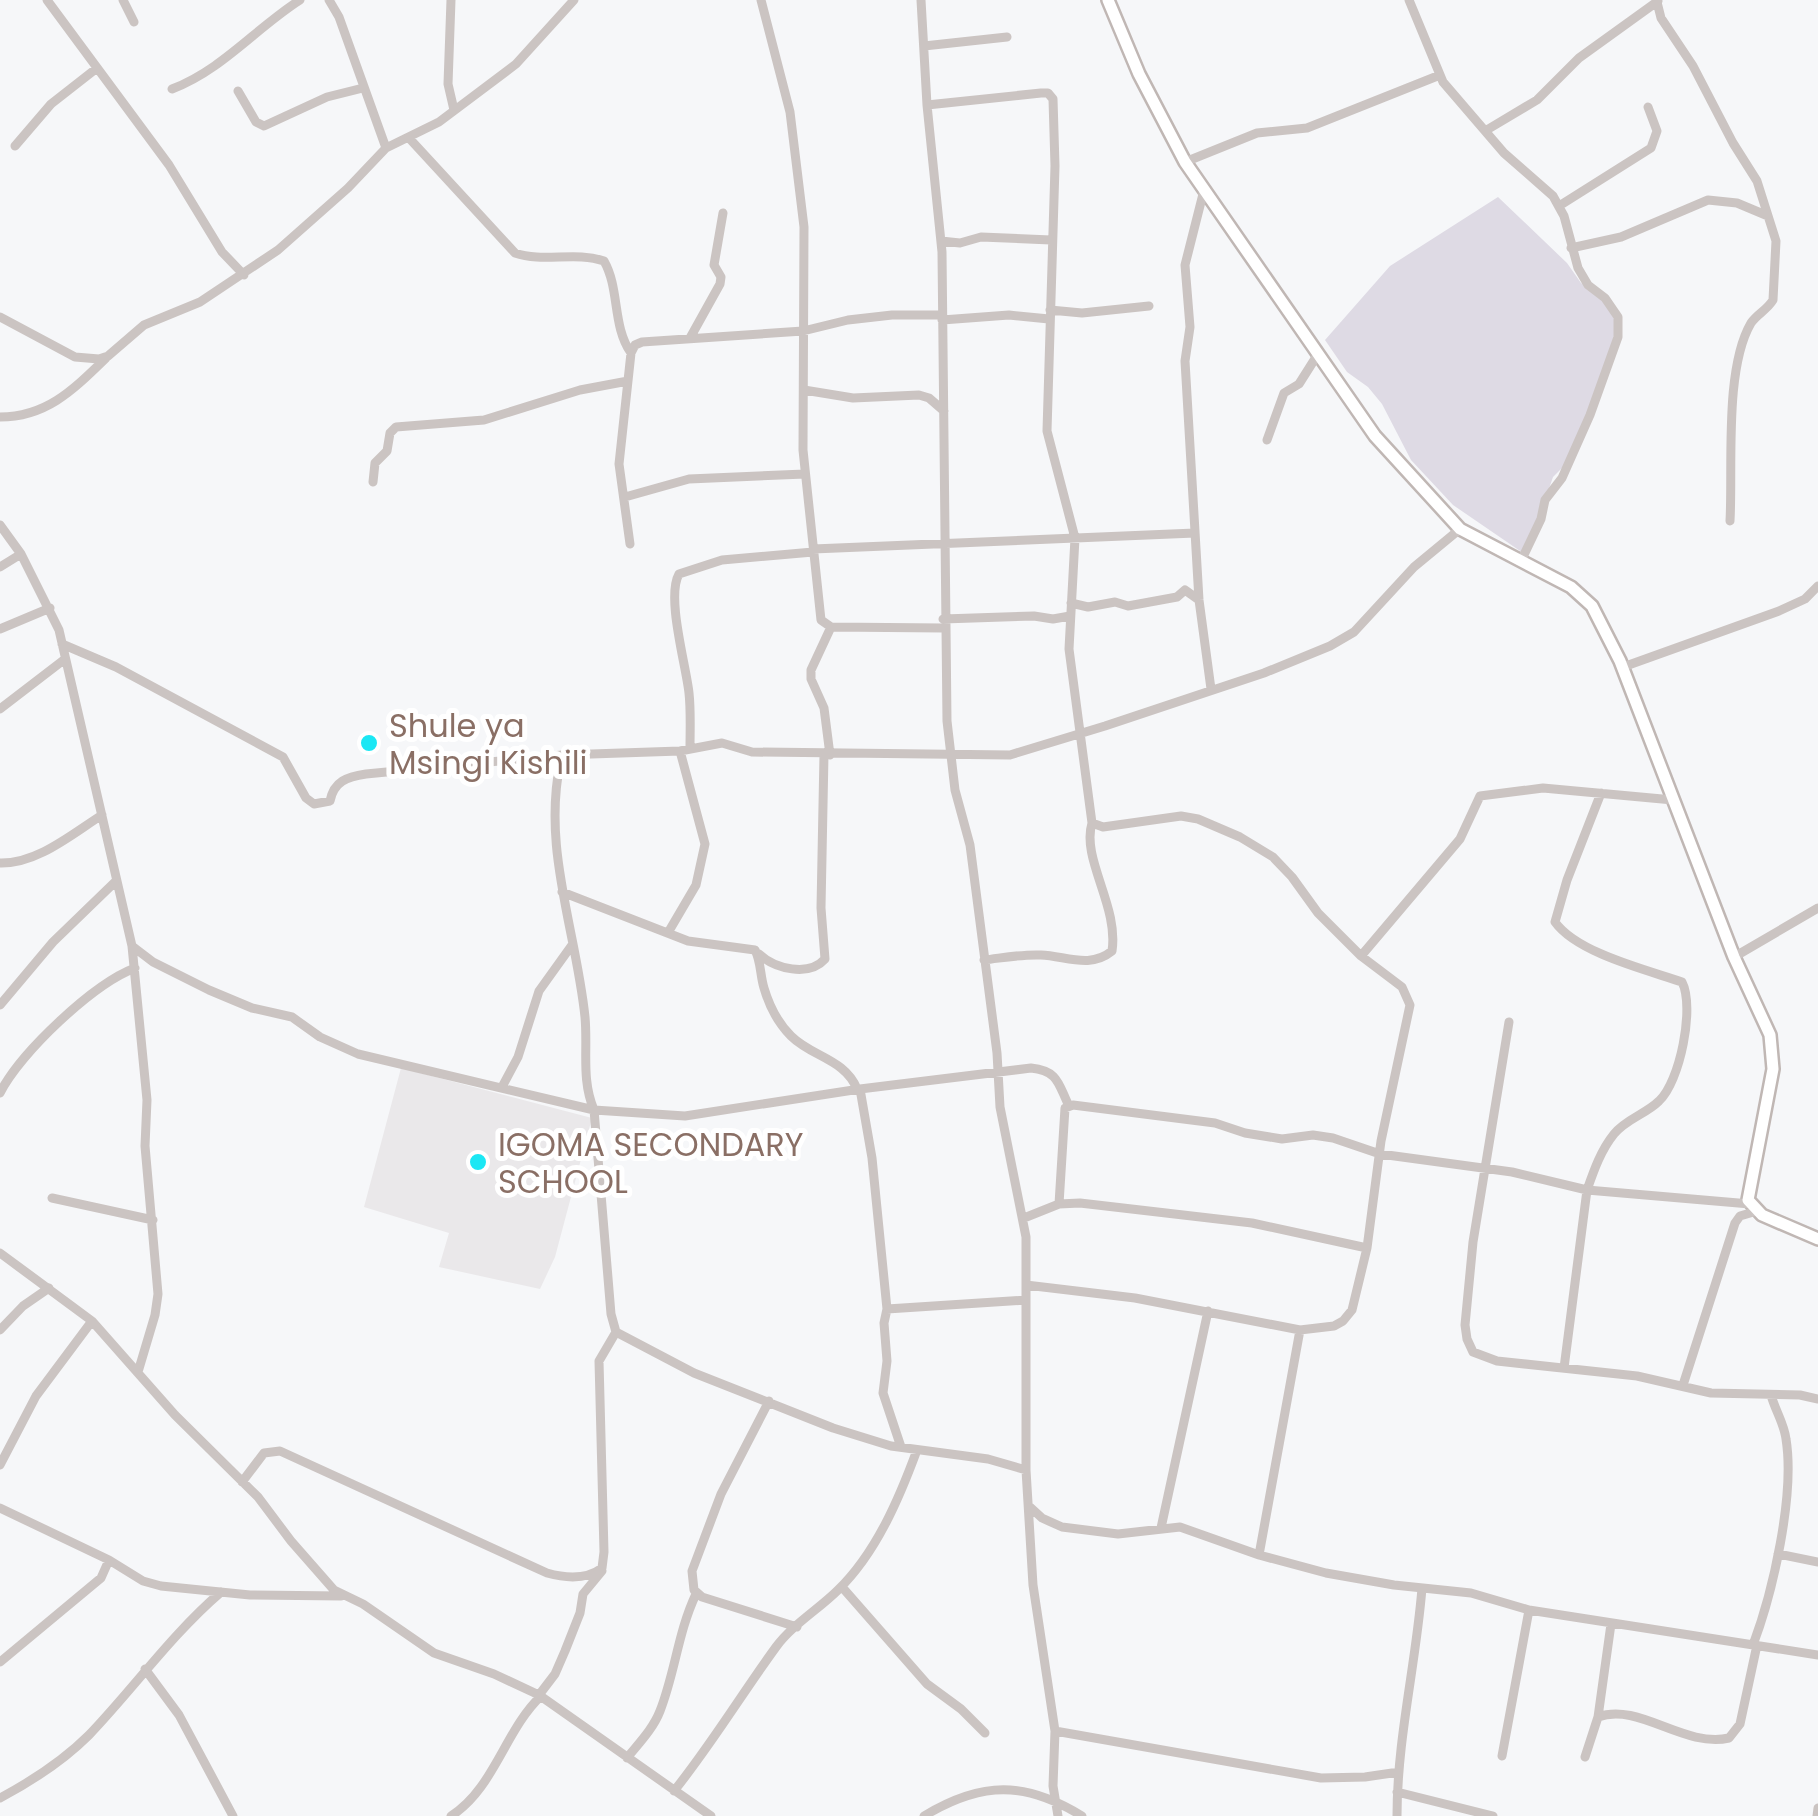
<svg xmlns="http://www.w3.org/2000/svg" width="1818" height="1816" viewBox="0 0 1818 1816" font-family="Poppins,sans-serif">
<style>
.built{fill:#eae8ea}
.green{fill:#dedae4}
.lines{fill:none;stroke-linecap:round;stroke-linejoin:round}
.secondary-casing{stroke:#c0b7b4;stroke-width:16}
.street{stroke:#cbc4c2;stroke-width:9}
.secondary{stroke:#fff;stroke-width:11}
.poi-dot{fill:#1be7f4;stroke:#fff;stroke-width:4}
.labels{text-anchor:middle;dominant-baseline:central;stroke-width:10;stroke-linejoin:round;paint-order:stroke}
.poi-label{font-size:32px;fill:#8a6f65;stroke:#fff;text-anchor:start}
</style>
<rect width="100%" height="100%" fill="#f6f7f9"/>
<path class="built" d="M401,1068L592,1118L555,1257L540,1289L439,1267L449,1233L364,1207Z"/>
<path class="green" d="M1498,197L1567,263L1581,283L1604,299L1620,324L1575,455L1553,477L1526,555L1453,505L1411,460L1382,404L1368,387L1347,372L1325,340L1390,266Z"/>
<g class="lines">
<g class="secondary-casing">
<path id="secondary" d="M1108,0L1139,74L1185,162L1375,436L1460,529L1571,587L1592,606L1620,661L1734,957L1770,1035L1773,1069L1748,1200L1762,1215L1818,1239"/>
</g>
<path class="street" d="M47,0L169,165L222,252L244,275
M123,0L134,22
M329,0L339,17L386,148
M451,0L448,84L454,110
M761,0L790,112L804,227L803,450L821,620L831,627L943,628
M921,0L927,105L942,252L947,721L955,790L970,845L997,1053L1000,1107L1026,1237V1470L1033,1585L1055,1731L1053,1786L1058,1816
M1409,0L1443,82L1504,153L1553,196L1564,216L1578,268L1588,285L1605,298L1618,317V337L1590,415L1562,478L1545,500L1541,519L1521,561
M1657,2L1661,18L1693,66L1733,143L1757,181L1776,241L1773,300C1767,310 1757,314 1751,323C1724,369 1733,468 1730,521
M924,46L1007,37
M172,89C222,70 256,28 300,0
M238,91L256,122L264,126L327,97L363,88
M927,105L1041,93H1048L1053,99L1055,166L1047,431L1075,538L1069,649L1092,823L1103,827L1181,816L1198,819L1240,837L1273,857L1292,877L1318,913L1361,956L1402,987L1410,1005L1381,1141L1367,1248L1352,1310L1343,1321L1334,1326L1300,1330L1135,1298L1026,1285
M1485,131L1537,100L1579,58L1658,1
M409,138L515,253C543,263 575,251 604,261C620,289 612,326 631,353
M15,146L51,104L97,68
M1185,162L1257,133L1307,128L1440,75
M1204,190L1185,265L1190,327L1185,361L1199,600L1211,689
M1559,206L1651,148L1657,131L1648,107
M941,241L960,243L981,237L1051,240
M1571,248L1621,237L1708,200L1737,203L1768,216
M1050,310L1082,313L1149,306
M0,317L75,357L99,359L108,356L144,325L200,302L278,250L348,188L386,148L439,122L516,64L574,0
M942,320L1009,315L1049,319
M690,338L720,284L721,277L714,265L723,213
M804,390L853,398L919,395L929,398L944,411
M0,417C47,417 74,389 106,358
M1267,440L1284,393L1299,384L1318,354
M373,482L375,463L387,451L390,433L396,427L484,420L580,390L628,381
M625,497L689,479L805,474
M0,525L21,554L59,630L132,946L147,1100L145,1146L158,1294L155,1315L138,1372
M630,544L619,464L631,353L635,345L642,342L803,331L848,320L892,315H942
M813,549L1195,533
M0,567L21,554
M1071,603L1088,607L1115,602L1128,606L1177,597L1185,590L1199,600
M943,619L1034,616L1053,619L1070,616
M0,629L50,608
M62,644L116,667L283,757L306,798L314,804L330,801C334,781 347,777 366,774L562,755L680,751L722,743L752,752L1010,755L1105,726L1264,673L1330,646L1354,632L1414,567L1460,529
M1623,667L1779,611L1805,599L1818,586
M0,709L65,659
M690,749C690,730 691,711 689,693C686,665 666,597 679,574L722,560L813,552
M562,755C540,844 576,929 585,1017C588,1050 581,1079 594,1110L611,1314L616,1332L694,1373L833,1428L891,1446L988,1459L1026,1470
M830,755L824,708L811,679V670L831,627
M0,863C37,864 72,834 102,815
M562,892L688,941L755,950C761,961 760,975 764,988C769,1005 778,1023 791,1036C812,1057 845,1059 857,1089
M669,931L696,885L705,844L680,751
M132,946L153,962L209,990L252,1008L292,1017L320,1037L358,1054L594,1110L685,1116L860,1089L1031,1068C1059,1071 1058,1084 1069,1106
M759,954C775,969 809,977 825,959L821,908L824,754
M1361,956L1460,839L1480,796L1543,788L1673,800
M1734,957L1818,908
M984,960C1002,958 1022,954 1041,955C1066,956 1090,969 1112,951C1119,906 1081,859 1092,823
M0,1005L53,942L115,882
M1509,1022L1473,1242L1465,1325L1467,1339L1473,1352L1497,1361L1637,1376L1711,1393L1800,1395L1818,1399
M502,1087L518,1057L539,991L572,945
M860,1089L872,1158L887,1309L1026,1300
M0,1093C20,1053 93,984 135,968
M52,1198L153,1220
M1059,1204L1065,1108L1073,1105L1215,1123L1245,1133L1282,1139L1313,1135L1333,1138L1380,1154L1512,1172L1587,1190L1750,1204
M1024,1218L1059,1204L1080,1203L1252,1223L1367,1248
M0,1253L92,1321L175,1415L258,1497L291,1541L334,1590L363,1604L434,1653L494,1674L539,1695L711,1816
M887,1309L884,1323L887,1361L883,1393L901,1447
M0,1330L23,1306L49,1288
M1564,1368L1587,1190C1594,1170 1601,1150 1614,1134C1626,1119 1646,1114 1659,1101C1680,1082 1695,1007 1682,982C1647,970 1577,953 1555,922L1567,880L1601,793
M1683,1385L1735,1223L1740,1216L1757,1211
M769,1401L721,1494L692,1571L694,1590L702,1597L797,1627
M0,1465L36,1396L92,1321
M242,1482L264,1453L280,1451L547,1573C565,1578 586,1580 602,1568L604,1552L599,1361L616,1332
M1030,1507L1042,1518L1062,1527L1118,1534L1180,1527L1259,1555L1326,1573L1394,1585L1471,1593L1529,1610L1818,1655
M0,1508L109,1560L143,1581L161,1586L250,1595L341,1596
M1161,1528L1208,1311
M1778,1554L1818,1562
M1259,1555L1300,1330
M842,1587L927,1684L961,1709L985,1733
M1753,1645C1773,1592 1795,1495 1786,1439C1784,1423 1775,1410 1771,1395
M0,1662L101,1578L109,1560
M145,1669L179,1715L233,1816
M539,1695L555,1674L565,1651L580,1613L583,1594L602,1571
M1598,1717L1611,1624
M1055,1731L1321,1778L1365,1777L1399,1772
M1502,1756L1529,1610
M1585,1757L1598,1717C1639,1702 1683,1748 1729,1738L1740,1724L1757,1645
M627,1758C639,1743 653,1729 660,1711C675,1673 678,1632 696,1594
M674,1791C711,1745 741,1695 776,1647C792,1625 819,1609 838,1590C876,1553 899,1499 917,1450
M1397,1792L1493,1816
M0,1798C32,1781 64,1760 89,1735C134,1688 171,1635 221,1592
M451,1816C494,1789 505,1730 541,1696
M924,1816C982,1781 1025,1781 1082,1816
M1397,1816C1397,1739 1416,1664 1422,1588
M1817,1816L1818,1808"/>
<use href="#secondary" class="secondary"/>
</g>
<g class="poi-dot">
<circle cx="369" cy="743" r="10"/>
<circle cx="478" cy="1162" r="10"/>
</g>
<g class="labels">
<g class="poi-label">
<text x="389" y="725">Shule ya<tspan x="389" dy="37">Msingi Kishili</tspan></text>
<text x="498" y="1144">IGOMA SECONDARY<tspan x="498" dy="37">SCHOOL</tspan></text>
</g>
</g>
</svg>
